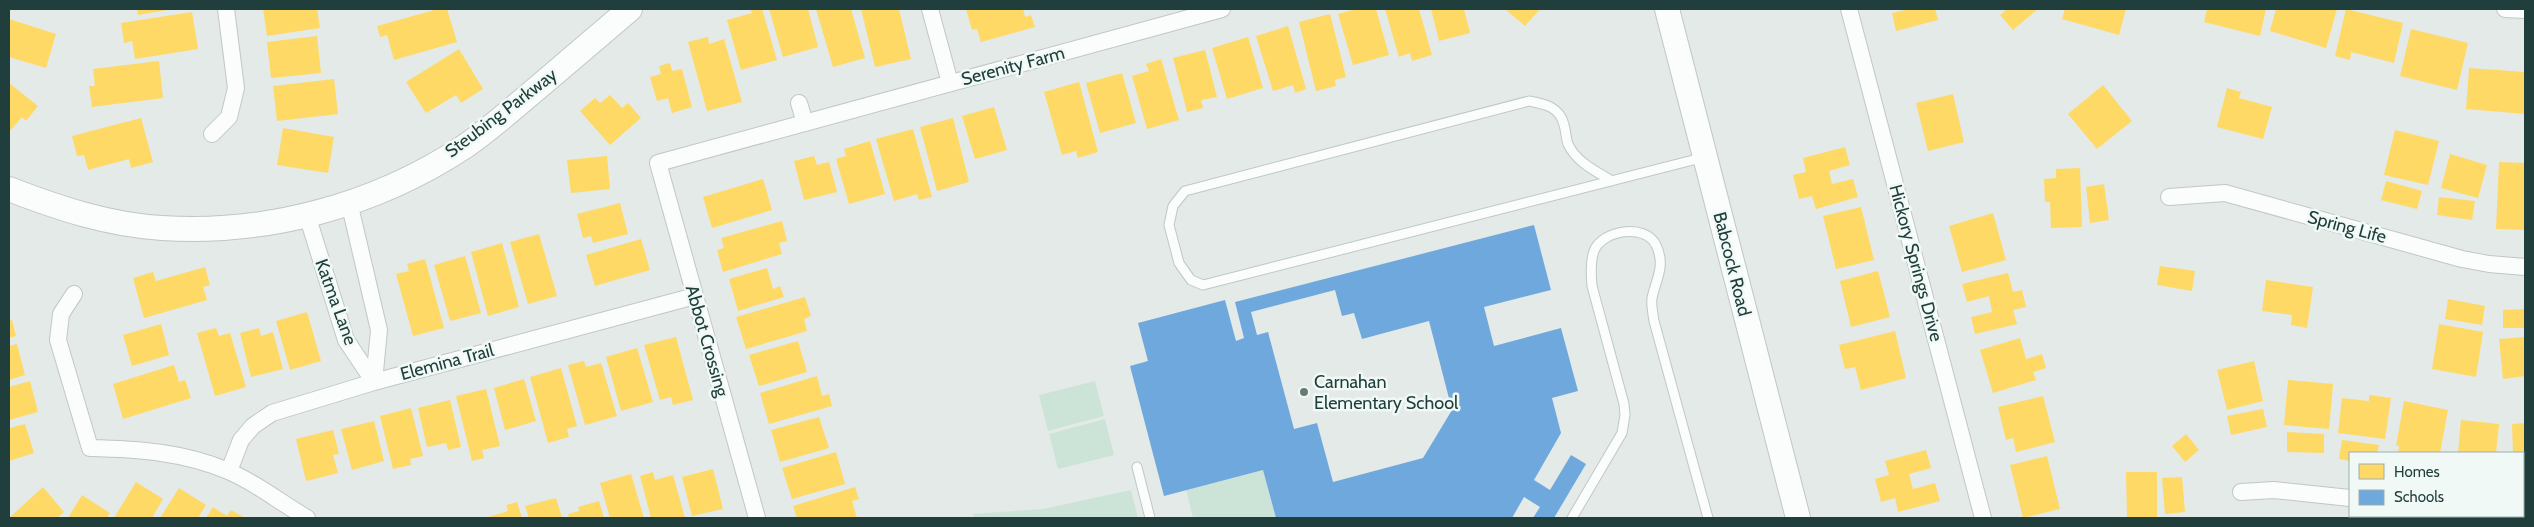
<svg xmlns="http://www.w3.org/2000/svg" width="2534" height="527" viewBox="0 0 2534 527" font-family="Cabin,sans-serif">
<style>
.green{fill:#cce4d7}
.homes{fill:#ffd966}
.schools{fill:#6fa8dc;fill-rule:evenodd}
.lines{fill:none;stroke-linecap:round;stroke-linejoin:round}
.lane-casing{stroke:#c1c7c5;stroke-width:11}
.street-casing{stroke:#c1c7c5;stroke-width:18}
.secondary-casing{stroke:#bfc7c5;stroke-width:26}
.lane{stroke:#fbfcfc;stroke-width:9}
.street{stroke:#fbfcfc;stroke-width:16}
.secondary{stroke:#fbfcfc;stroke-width:24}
.poi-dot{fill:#657b78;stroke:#f1f9f6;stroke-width:2}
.labels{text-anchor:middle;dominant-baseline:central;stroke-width:5;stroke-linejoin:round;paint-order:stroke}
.street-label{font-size:18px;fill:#203f3c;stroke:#f1f9f6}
.poi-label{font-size:18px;fill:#203f3c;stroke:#f1f9f6;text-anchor:start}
</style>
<rect width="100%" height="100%" fill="#e4eae8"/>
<path class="green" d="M1095,381L1104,416L1048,431L1039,395Z
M1105,419L1114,455L1058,469L1049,434Z
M1263,470L1276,518H1193L1186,490Z
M1131,490L1138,518H974L973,514L1043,509Z"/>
<path class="homes" d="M137,9H167V10L138,15Z
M263,9H317L320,28L267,36Z
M438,9H447L457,42L394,60L387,35L380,37L377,26Z
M750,9H762L777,60L741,70L727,20L752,13Z
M769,9H808L818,47L783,57Z
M816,9H851L865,58L833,67Z
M861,9H899L911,59L875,67Z
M966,9H1023L1025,17L1031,15L1035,27L981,42L977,29L972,30Z
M1356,9H1376L1389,55L1353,65L1338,14Z
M1385,9H1419L1432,55L1412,61L1410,53L1399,57Z
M1431,9H1464L1470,33L1439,41Z
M1505,9H1540L1525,26Z
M1910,9H1935L1938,20L1896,31L1892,13Z
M2007,9H2038L2013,30L2000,15Z
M2065,9H2126L2119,35L2062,19Z
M2207,9H2266L2260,36L2204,22Z
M2276,9H2337L2326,48L2270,31Z
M2346,9L2403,23L2394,63L2351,52L2350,60L2335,56Z
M192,12L198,49L135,59L132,41L124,43L121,23Z
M1330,14L1346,77L1335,80L1336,86L1316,91L1299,22Z
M9,19L56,34L46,68L9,57Z
M1288,26L1306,89L1295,93L1293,85L1273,91L1256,36Z
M2411,29L2468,43L2457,90L2400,76Z
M317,36L321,73L271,78L267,42Z
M708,37L709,44L724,39L742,102L707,111L688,42Z
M1248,37L1263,88L1227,99L1212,48Z
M459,49L483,89L461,103L456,95L426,113L406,82Z
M1205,50L1217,97L1201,100L1203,108L1187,112L1173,58Z
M1161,59L1179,120L1147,129L1132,76L1149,71L1146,64Z
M159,61L163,98L92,107L89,86H95L93,69Z
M670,63L672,71L682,69L692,107L672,113L668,98L657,101L650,77L661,74L659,66Z
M2469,68L2525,72V114L2466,109Z
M1122,73L1136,123L1100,133L1086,83Z
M334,79L338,114L277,121L273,86Z
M1079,82L1098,152L1078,158L1076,151L1062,155L1044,92Z
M9,83L38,106L26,121L22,117L10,131Z
M2103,85L2132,121L2097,149L2068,114Z
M2227,88L2241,92L2239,98L2272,107L2263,139L2217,127Z
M1953,94L1964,142L1928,151L1916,103Z
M610,95L622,108L628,103L641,118L610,145L580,111L595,98L600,103Z
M994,107L1007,150L975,159L962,116Z
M141,118L153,162L131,168L129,159L88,170L84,155L77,156L72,136Z
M953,118L969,182L937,191L920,127Z
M283,128L334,137L328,173L277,165Z
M913,129L932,197L919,200L917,194L894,201L876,139Z
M2395,130L2439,141L2428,185L2384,175Z
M870,141L885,194L849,204L836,159L846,156L844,149Z
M1845,147L1850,165L1829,171L1832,184L1853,179L1858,197L1816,209L1812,196L1799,199L1793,175L1806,172L1803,158Z
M2450,154L2487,165L2478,198L2441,188Z
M607,156L610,189L571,193L567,160Z
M814,156L817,165L829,162L837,192L804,200L794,161Z
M2499,162L2525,163V230L2496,229Z
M2080,168L2082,227L2051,228L2050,202H2045L2044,179L2056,178V169Z
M763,179L772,210L712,228L703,197Z
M2386,181L2422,191L2417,209L2381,200Z
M2104,184L2109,220L2090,223L2086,187Z
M2439,197L2475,201L2472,220L2437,215Z
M620,203L628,234L593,243L591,236L583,238L577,214Z
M1861,207L1874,260L1836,269L1823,216Z
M1993,213L2006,260L1962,272L1949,226Z
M782,221L787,241L779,243L782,254L723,272L717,250L724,248L721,238Z
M539,234L557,296L528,304L510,242Z
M641,239L650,270L595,286L586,255Z
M502,243L519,307L488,316L471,252Z
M465,256L481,313L450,321L434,265Z
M425,259L444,328L413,336L396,274L409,271L407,264Z
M2160,266L2195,271L2192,291L2157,285Z
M205,267L210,285L203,287L207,300L144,318L133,278L153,272L156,281Z
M767,268L773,289L780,286L784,297L738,311L729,279Z
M1878,271L1890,317L1851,327L1840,281Z
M2008,273L2013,292L2022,290L2026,307L2013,310L2017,324L1975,334L1971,317L1992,312L1989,296L1967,302L1962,284Z
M2266,280L2313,287L2307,328L2291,325L2292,315L2262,311Z
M805,297L811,316L804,319L807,331L746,349L736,317Z
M2448,299L2485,306L2482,325L2445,319Z
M2525,309V328H2503V310Z
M307,312L321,361L290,370L276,321Z
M12,320L16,336L9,338V321Z
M161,324L169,355L132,366L123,335Z
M2439,324L2483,332L2476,377L2432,369Z
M216,328L219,336L230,333L246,387L215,396L197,333Z
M259,328L261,336L273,332L283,369L251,377L240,333Z
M1895,331L1906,378L1861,390L1855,367L1845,369L1839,345Z
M676,337L693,400L673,405L671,397L660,400L644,345Z
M2525,337V376L2503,379L2499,339Z
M2020,338L2026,359L2042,354L2046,368L2033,372L2036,380L1993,393L1980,350Z
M798,341L807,372L759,386L749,355Z
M17,344L25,375L9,380V346Z
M637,348L653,402L621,411L606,357Z
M584,361L586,367L601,363L617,416L585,425L568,365Z
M2254,361L2263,401L2227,410L2217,370Z
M174,365L179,382L185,380L191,398L123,419L113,384Z
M561,368L577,426L567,429L569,437L548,443L530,377Z
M817,376L822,396L829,394L832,406L769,424L760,393Z
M524,379L536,421L505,430L494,388Z
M2288,380L2333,384L2329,429L2284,425Z
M30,381L38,412L9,420V387Z
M486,389L500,446L482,450L484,458L472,461L456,396Z
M2369,395L2391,398L2385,439L2338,433L2342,398L2369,401Z
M2043,396L2055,442L2016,452L2013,438L2006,440L1998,407Z
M450,400L461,447L448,450L446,443L427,447L418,408Z
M2404,401L2448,410L2440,453H2398L2399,446H2396Z
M411,408L423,456L410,459L411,465L393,469L380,416Z
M2263,409L2267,427L2231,435L2227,416Z
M819,417L829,448L780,462L771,430Z
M2461,420L2499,424L2496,453H2458Z
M374,421L384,461L352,470L341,429Z
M2525,423V492H2523V453H2513L2512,424Z
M25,424L34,453L9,461V428Z
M333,430L339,454L333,455L338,473L306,481L296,439Z
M2287,432L2324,434V453L2287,452Z
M2186,434L2199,450L2185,462L2172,446Z
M2342,440L2379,445L2377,453H2350V461L2339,459Z
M1926,450L1931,468L1909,474L1913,489L1935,483L1940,501L1898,512L1895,498L1881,502L1875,479L1889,475L1885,461Z
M836,452L845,484L792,499L782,468Z
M2047,456L2060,509L2023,518L2010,465Z
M713,469L723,509L692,516L682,477Z
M653,472L655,480L673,475L685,518H651L640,476Z
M2126,472H2157V518H2127Z
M631,474L644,518H610L600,483Z
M2182,477L2185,512L2165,514L2162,478Z
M136,482L163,499L152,518H114Z
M43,487L64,512L57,518H9Z
M855,487L859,499L852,501L857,518H797L793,506Z
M179,488L206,505L198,518H160Z
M82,495L110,513L107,518H68Z
M556,498L562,518H529L525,506Z
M599,501L604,518H569L568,514L579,511L578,507Z
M517,502L522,518H485L508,511L506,505Z
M213,507L227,516L231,510L245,518H206Z"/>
<path class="schools" d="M1534,225L1551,290L1484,307L1494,346L1561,328L1578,391L1552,398L1561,433L1534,480L1550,490L1571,455L1586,464L1554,518H1533L1540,507L1524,497L1512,518H1276L1263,470L1164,496L1130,366L1148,361L1138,323L1225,300L1236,341L1244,338L1235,302ZM1335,290L1342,316L1354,313L1362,339L1429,321L1452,410L1423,458L1333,482L1317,423L1294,429L1268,332L1257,335L1251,312Z"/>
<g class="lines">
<g class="lane-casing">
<path id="lane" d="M1612,181C1597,172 1576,162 1568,144C1566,139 1566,131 1564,125C1560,107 1545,104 1529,101L1185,191L1173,206L1169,225L1179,263L1191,280L1203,285L1705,157
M1137,467L1150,518
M1572,518L1622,433L1625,415L1624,404L1592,286C1591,275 1590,262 1594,251C1602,230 1645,223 1656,245C1666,266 1656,279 1652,298C1651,305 1653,314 1654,321L1708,518"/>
</g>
<g class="street-casing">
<path id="street" d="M930,9L950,83
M1849,9L1983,518
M2505,9L2525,10
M799,103L805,123
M212,134L229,117L236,88L226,9
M2169,197L2225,193L2462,259L2489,264L2525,267
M349,202L379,330L374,382
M307,215L346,340L374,382
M74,294L61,314L58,340L90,448C137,449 184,452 228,471C255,482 281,503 307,518
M229,471L241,440L253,426L272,413L374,382L695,296
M2241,492L2274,490L2350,498
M2444,516L2457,518
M757,518L658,163L1222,9"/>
</g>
<g class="secondary-casing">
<path id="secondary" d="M1667,9L1798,518
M9,189C58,208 109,225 162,228C267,235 376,205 464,147C489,130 512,109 535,90C567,63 598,36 630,9"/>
</g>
<use href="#lane" class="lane"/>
<use href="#street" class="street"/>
<use href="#secondary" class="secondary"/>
</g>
<circle class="poi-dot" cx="1304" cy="392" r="5"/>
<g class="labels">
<g class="street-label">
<text transform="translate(1013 66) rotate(-15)">Serenity Farm</text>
<text transform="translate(501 113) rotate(-37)">Steubing Parkway</text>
<text transform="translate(2347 227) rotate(15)">Spring Life</text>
<text transform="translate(1916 263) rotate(75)">Hickory Springs Drive</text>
<text transform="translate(1732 264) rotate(76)">Babcock Road</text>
<text transform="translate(336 302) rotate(70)">Katma Lane</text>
<text transform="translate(707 341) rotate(74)">Abbot Crossing</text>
<text transform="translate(447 362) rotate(-15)">Elemina Trail</text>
</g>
<g class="poi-label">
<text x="1314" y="382">Carnahan<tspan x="1314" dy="21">Elementary School</tspan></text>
</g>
</g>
<rect width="2534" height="527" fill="none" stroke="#203f3c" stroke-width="20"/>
<rect x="2349" y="452" width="175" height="65" fill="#f1f9f6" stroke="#9dafac"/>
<rect x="2359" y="464" width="25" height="15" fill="#ffd966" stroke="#9dafac"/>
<text x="2394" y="477" font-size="15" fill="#203f3c">Homes</text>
<rect x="2359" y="490" width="25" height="15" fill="#6fa8dc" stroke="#9dafac"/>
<text x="2394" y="502" font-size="15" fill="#203f3c">Schools</text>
</svg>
